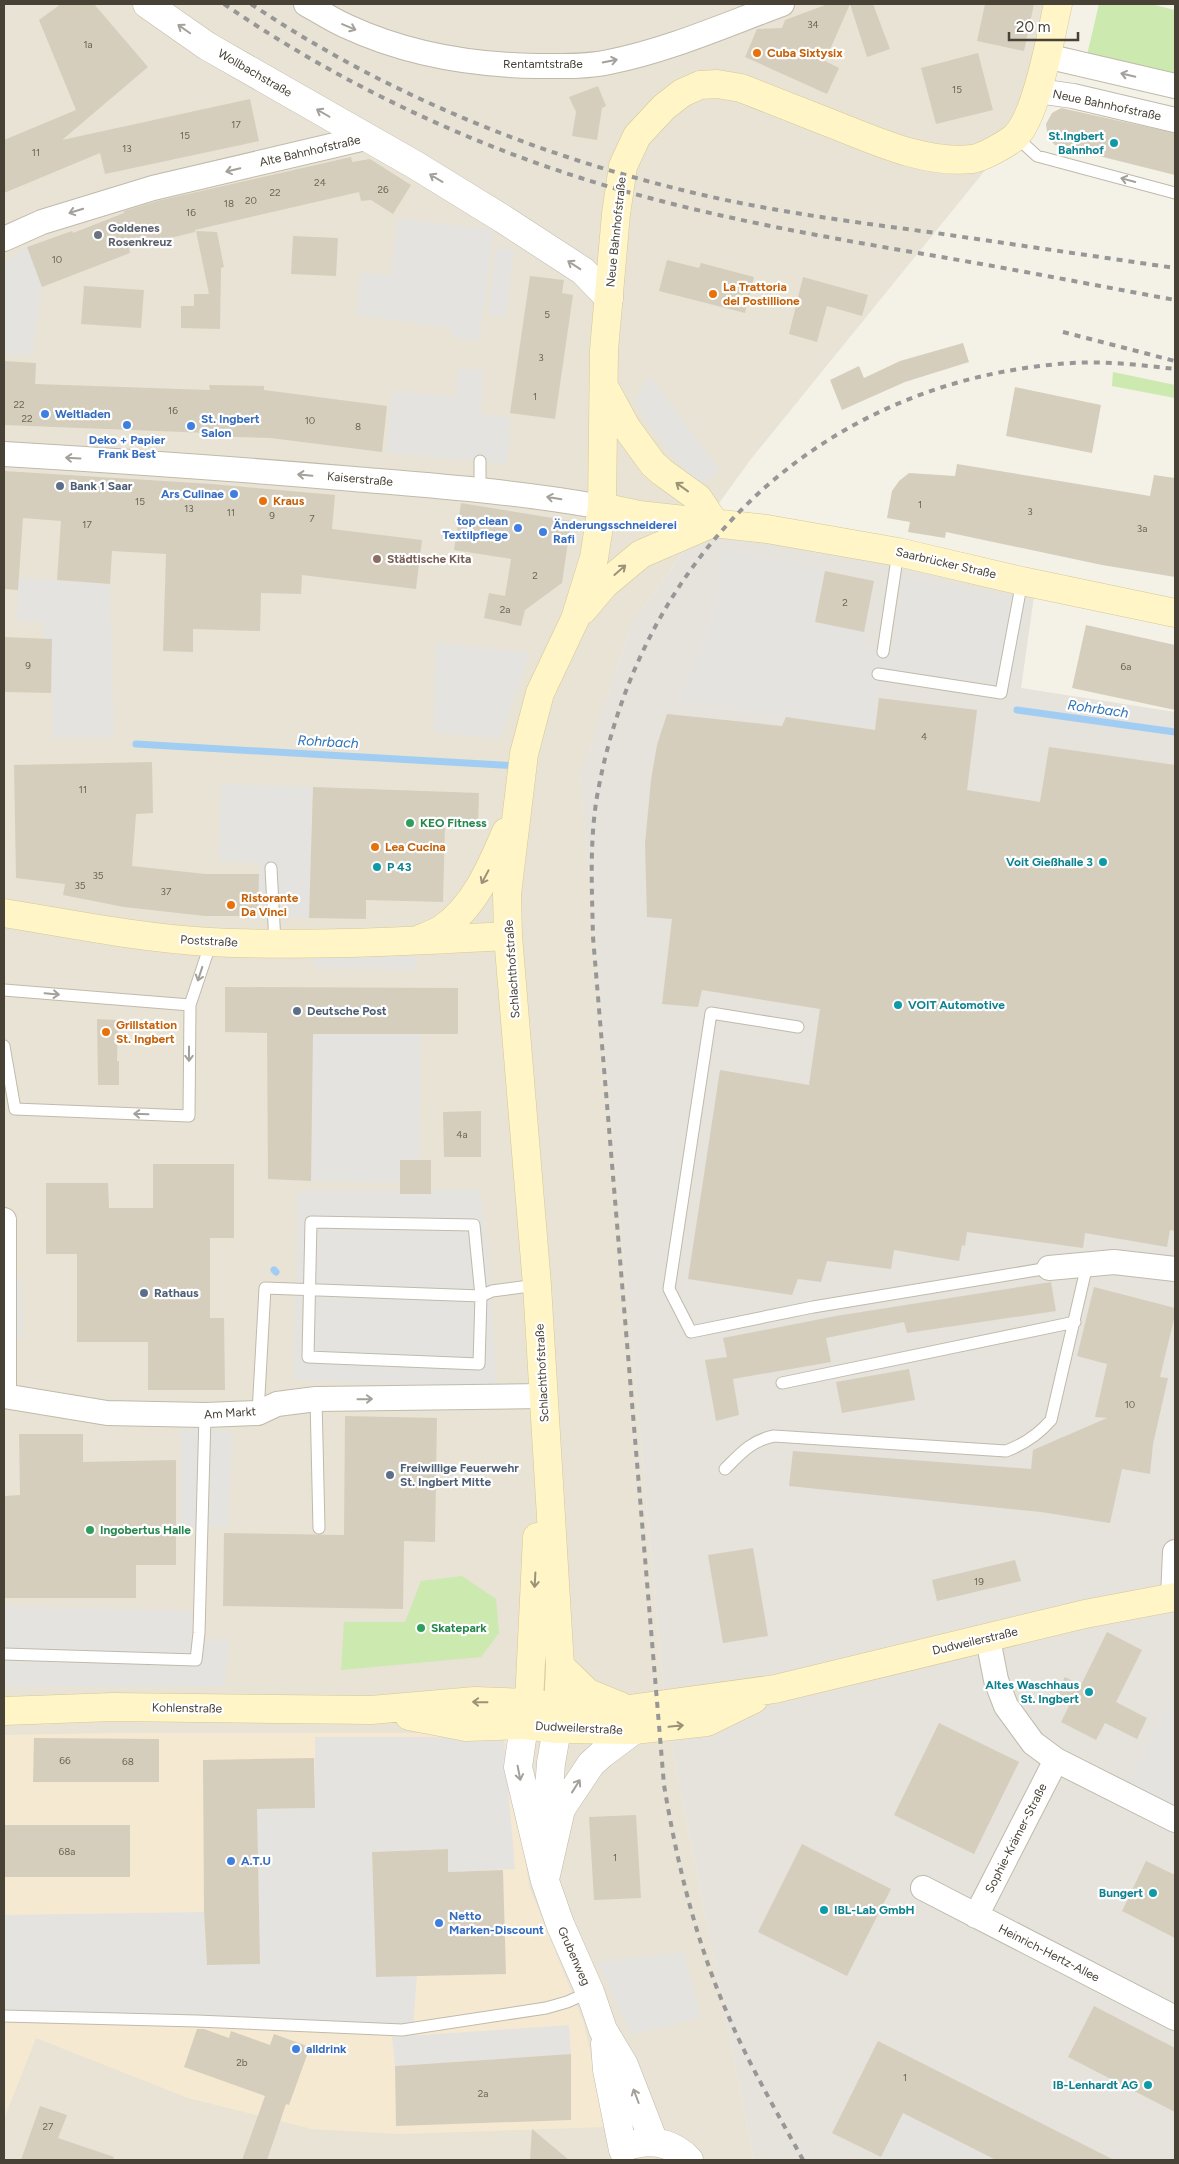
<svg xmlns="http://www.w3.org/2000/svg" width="1179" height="2164" viewBox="0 0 1179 2164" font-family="Figtree,sans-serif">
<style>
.residential{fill:#e8e3d5}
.commercial{fill:#f6e9d2}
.industrial{fill:#e6e2dc}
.green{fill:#cce9af}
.parking{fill:#e5e3df}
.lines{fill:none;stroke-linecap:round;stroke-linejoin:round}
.stream{stroke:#a2cdf2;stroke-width:7}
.building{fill:#d6cebc}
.service-casing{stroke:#c0baaa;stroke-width:13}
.minor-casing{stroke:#c0baaa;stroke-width:26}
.tertiary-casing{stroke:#c0baaa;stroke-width:29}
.secondary-casing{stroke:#d5c896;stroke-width:29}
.service{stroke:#fff;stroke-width:11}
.minor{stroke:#fff;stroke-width:24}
.tertiary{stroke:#fff;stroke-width:28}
.secondary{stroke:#fff5c7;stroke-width:28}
.rail{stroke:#979797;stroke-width:4;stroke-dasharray:6 6;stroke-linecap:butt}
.oneway{stroke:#a4a09a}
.oneway2{stroke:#9a9377}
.food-dot{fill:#e8710a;stroke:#fff;stroke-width:2}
.culture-dot{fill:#0f9aa8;stroke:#fff;stroke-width:2}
.worship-dot{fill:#6b7280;stroke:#fff;stroke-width:2}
.shop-dot{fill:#3f7fe0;stroke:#fff;stroke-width:2}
.service-dot{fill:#5c6f8a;stroke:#fff;stroke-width:2}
.education-dot{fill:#8d6e63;stroke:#fff;stroke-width:2}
.leisure-dot{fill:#2e9e5b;stroke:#fff;stroke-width:2}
.labels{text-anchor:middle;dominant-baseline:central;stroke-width:4.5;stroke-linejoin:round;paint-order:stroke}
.number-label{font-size:10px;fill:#6c6558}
.food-label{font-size:12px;font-weight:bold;fill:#c56008;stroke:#fff;text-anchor:start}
.street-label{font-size:12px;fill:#484236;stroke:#fff}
.culture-label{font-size:12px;font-weight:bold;fill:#0d838f;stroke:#fff;text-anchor:end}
.worship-label{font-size:12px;font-weight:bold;fill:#5b616d;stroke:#fff;text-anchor:start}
.shop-label{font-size:12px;font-weight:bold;fill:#366cbe;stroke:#fff;text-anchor:start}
.service-label{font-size:12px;font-weight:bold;fill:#4e5e75;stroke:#fff;text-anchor:start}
.education-label{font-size:12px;font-weight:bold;fill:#785e54;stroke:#fff;text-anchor:start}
.leisure-label{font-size:12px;font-weight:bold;fill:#27864d;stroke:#fff;text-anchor:start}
.water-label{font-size:14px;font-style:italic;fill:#2c73b7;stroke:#fff}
</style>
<rect width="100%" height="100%" fill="#f4f1e7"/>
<path class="residential" d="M4,4H1071L1017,131L751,459L631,624L580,776L666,1717L754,2160H4Z"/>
<path class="commercial" d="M115,1733H509L529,1886L584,2023L606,2127L400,2134L312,2129L188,2098L36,2038L4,2119V1735Z"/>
<path class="industrial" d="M704,524L1034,596L1021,688L1175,712V2160H754L666,1717L580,776L631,624Z"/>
<path class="green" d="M1099,4H1151L1175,10V75L1087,55Z
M1113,372L1175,385V398L1112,386Z
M462,1576L496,1599L499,1633L481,1657L341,1670L344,1622H405L421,1581Z"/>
<path class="parking" d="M398,218L494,230L479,341L451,337L452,328L356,315L361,272L391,276Z
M27,247L42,287L32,354L4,355V262Z
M496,248L514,250L506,317L488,315Z
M459,368L484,371L481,414L511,418L507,464L386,453L392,391L455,397Z
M650,376L720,470L703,485L686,474L644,418L635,399Z
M723,548L825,571L816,622L864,632L862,649L892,654L902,578L1026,602L1013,685L964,679L963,686L882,672L873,729L677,699L713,626Z
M19,578L110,584L114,737L52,738V639L44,638L43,622L16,620Z
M436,642L530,653L500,739L433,732Z
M221,784L313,787L309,918L258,916L259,863L219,861Z
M314,952H416L417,970L314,967Z
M313,1034H421L419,1160H400V1183L311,1181Z
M480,1190L489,1255L496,1388L293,1380L298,1220L297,1191Z
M12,1277H21L23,1339L14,1340Z
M181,1429L232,1431L228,1527H181Z
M4,1606L192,1611L191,1640L229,1639L225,1686L4,1687Z
M1175,1694V1817L1125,1790Z
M315,1737H504L515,1869L448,1872L447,1849L372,1852L376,1977L417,1976L413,2029L4,2016V1915L204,1912L207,1964L257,1809L315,1808Z
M684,1952L701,2018L631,2035L598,1962Z
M569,2025L571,2054L395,2066L392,2037Z
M903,2113L996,2160H880Z"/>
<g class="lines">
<path class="stream" d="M1017,710L1175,732
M136,744L517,766
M274,1270L276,1272"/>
</g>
<path class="building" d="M61,4H94L148,67L62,140L250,99L259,141L105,174L100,153L4,193V140L76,110L39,20Z
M828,4H850L825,61L839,68L827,94L745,57L757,29L782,28L785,20Z
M850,4H873L890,49L867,57Z
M985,4H1034L1024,51L977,41Z
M978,53L993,110L936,124L921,68Z
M598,86L606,106L602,108L597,140L572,136L576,112L569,97Z
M1061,108L1175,133V175L1055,145L1048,138L1046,124L1052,113Z
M351,157L352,162L370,159L411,185L393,214L371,200L361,201L359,192L195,230V232L129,248L130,253L42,287L27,247L72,231L73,233L124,213V211L157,201Z
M196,231L217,232L224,267L221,268L220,329L181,328V306H194V294H209Z
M293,236L338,238L336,276L291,274Z
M667,260L699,268L701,263L754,277L745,313L659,291Z
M530,276L564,280L562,293L573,295L555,419L510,413Z
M803,277L868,295L862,316L827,306L817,342L789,334Z
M84,286L144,290L141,328L81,324Z
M963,343L969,362L905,382L842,410L830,380L859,366L864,378L900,361Z
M4,361L36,363L35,384L210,390L209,385L264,386V390L387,406L382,452L270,438L235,437L208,433L4,425Z
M1015,387L1101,405L1092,453L1006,436Z
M957,464L1150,496L1154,475L1175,478V577L1102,565L946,532L945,538L908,532L910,522L887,518L892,491L899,481L909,473L955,476Z
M4,471L212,484L335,495L332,529L422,540L416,589L302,575L301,594L261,593L260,631L193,629V652L163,651L166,554L112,551L110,584L57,580L61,521L23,518L18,590L4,589Z
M461,503L571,521L562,583L525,610L521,626L484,618L489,593L505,596L511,559L454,550Z
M825,571L874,581L864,632L815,622Z
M1086,625L1175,645V710L1072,688Z
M4,637L52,639L51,693L4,692Z
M879,698L977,710L967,790L1040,802L1049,747L1175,765V1231L1170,1230L1167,1247L1085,1233L1083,1248L967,1232L965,1246L962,1245L959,1261L894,1250L891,1269L827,1261L821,1282L798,1279L792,1295L688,1279L720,1070L809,1085L820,1009L702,990L698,1007L662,1004L672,919L647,917L645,844L651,780L657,745L667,714L782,726L786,717L875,730Z
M152,762L153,813L136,814L132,866L205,874H259L258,916H205L124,907L63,895L65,884L16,878L14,765Z
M313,787L479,793L478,825L445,824L443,902L366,900V919L309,918Z
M225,987L458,988V1034H313L311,1181L268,1179L267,1033L225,1032Z
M97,1019L118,1020L117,1061H119V1085H98Z
M481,1111V1157H444L443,1112Z
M400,1160H431V1194H400Z
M153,1164H234V1238H210V1318H224L225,1390H148V1342H77V1254H46V1183H108L109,1208H153Z
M1051,1282L1056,1311L907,1333L904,1322L826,1338L831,1362L733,1379L739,1415L716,1421L705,1360L727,1357L723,1338L836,1316Z
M1094,1287L1175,1308V1315L1160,1377L1168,1378L1153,1444L1150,1474L1122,1469L1110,1523L1041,1512L789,1486L793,1451L1031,1469L1033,1450L1107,1418L1095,1417L1107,1364L1077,1356Z
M909,1369L915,1400L842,1413L836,1382Z
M345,1416L437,1418L435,1542L404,1541L403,1609L223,1606L224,1533L344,1535Z
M19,1434H83V1462L176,1460V1565H136V1598H4V1496L20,1495Z
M753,1548L768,1636L723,1643L708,1555Z
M1015,1560L1021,1581L937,1601L932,1580Z
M1107,1632L1142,1650L1116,1702L1147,1718L1137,1739L1105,1723L1096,1740L1061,1722L1069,1706L1054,1698L1065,1677L1081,1685Z
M939,1723L1019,1762L974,1854L894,1815Z
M34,1738L159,1739V1782H33Z
M314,1758L315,1808L257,1809L260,1964L207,1965L204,1912L203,1760Z
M636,1815L641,1898L594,1900L589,1817Z
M5,1825H130V1877H5Z
M802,1844L891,1889L847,1976L758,1932Z
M448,1849V1872L503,1870L506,1974L376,1977L372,1852Z
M1146,1861L1175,1875V1938L1122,1911Z
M1094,2006L1175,2048V2112L1068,2057Z
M197,2029H204L229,2038L231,2031L270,2045L274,2034L310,2047L289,2105L286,2104L267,2160H242L265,2096L184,2067Z
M878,2041L1114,2160H996L903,2113L881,2157L832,2133Z
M571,2054V2120L396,2126L395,2066Z
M40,2106L67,2115L58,2138L114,2157L113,2160H21Z
M532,2129L569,2160H530Z"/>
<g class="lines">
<g class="service-casing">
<path id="service" d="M1015,136L1037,156L1175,193
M480,461V490
M883,652L898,552
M878,674L1001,693L1022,581
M271,868L275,943
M4,990L190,1005
M798,1027L711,1013L669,1289L691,1332L813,1307L1049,1268
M4,1046L15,1109L189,1116L190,1005L211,942
M311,1222L474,1225L481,1296L479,1364L308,1357Z
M782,1383L1075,1322
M316,1399L319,1528
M258,1413L265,1288L481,1296L492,1291L537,1285
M725,1469C740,1454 752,1440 774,1436L1006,1451C1025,1444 1038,1435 1051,1420L1087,1265
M4,1654L196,1660L199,1633L205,1415
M4,2016L197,2021L402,2030L546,2008L567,2002L590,1992"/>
</g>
<g class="minor-casing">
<path id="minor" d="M306,4C319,11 332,20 346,26C406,54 471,65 537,66C561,66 586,67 609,62C669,50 725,25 782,4
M1046,56L1175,86
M1038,91L1073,96L1175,120
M4,239L42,222L153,188L365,138
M4,454C121,461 237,469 354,479C437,486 520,492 602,507
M4,1220V1338
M1049,1268L1114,1262L1175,1269
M4,1338V1396L107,1413L205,1415L258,1413L277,1404L316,1399L543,1396
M1173,1598L1175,1552
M988,1639L996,1680L1006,1706L1033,1743L1056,1760L1175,1820
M923,1888L1175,2018
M976,1916L1056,1760"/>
</g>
<g class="tertiary-casing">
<path id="tertiary" d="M147,4L207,46L417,166L503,219L583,271L609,298
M524,1725L518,1767L545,1881L560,1924L590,1992L603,2030L624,2065L654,2142
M546,1829L551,1763L557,1729
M546,1875L561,1809L591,1764L602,1754L634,1730
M605,2044L607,2070L623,2150
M636,2144C656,2139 675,2145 689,2160"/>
</g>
<g class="secondary-casing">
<path id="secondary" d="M606,390L626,427L653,464L662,472L698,498L714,522
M602,507L639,515L767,529L898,552L1022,581L1175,613
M583,610L605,584L641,554L713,523
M4,913C72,924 140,938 210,942C309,947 409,941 508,936
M420,939C427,936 436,933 442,929C475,906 491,867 506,832
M560,1666L588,1693L620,1706
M4,1711L113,1707L371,1710L475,1701L529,1703L590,1711L629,1709L775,1689L1085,1614L1175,1597
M409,1716L466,1727L524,1725L557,1729L634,1730L707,1722L754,1699
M525,1721L529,1703L537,1537
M557,1729L560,1666L537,1285L508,936L507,894L524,754L540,693L575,619L594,558L602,507L604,350L616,214L623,166L637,136L664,107L682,93L700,85L717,84L741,88C774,101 807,114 840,127C881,143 927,164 972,159C982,158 1007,144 1015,137C1037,116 1051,34 1058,4"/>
</g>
<use href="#service" class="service"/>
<use href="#minor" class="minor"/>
<use href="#tertiary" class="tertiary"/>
<use href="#secondary" class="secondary"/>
<path class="rail" d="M224,4C333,79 455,138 581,178C700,216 824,237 947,258C1023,271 1099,286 1175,300
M251,4C388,96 543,158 703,195C777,212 853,222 929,232C1011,244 1093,256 1175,268
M1063,332L1175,361
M803,2160C777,2112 749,2065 728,2015C696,1942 677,1863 664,1785L593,937C592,889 589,839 598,791C643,550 825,379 1072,363C1106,361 1141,365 1175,369"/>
</g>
<defs><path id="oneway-shaft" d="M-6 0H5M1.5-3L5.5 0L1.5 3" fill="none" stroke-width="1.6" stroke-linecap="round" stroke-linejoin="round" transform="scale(1.25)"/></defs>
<g class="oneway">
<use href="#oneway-shaft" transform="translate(349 27) rotate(23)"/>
<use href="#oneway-shaft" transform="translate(184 29) rotate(-145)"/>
<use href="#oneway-shaft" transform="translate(610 61) rotate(-11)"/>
<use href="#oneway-shaft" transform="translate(1128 75) rotate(-167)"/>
<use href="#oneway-shaft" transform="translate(323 113) rotate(-150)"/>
<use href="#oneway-shaft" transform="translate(233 170) rotate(167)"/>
<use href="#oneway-shaft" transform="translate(436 178) rotate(-149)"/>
<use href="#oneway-shaft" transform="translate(1128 180) rotate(-165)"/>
<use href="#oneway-shaft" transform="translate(76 211) rotate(163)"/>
<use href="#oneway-shaft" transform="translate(574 265) rotate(-147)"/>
<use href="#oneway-shaft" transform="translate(73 458) rotate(-177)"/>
<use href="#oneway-shaft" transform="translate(305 475) rotate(-175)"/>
<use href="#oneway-shaft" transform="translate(554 498) rotate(-170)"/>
<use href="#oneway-shaft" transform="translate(200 974) rotate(108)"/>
<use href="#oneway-shaft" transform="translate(52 994) rotate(5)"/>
<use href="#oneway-shaft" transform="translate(189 1054) rotate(90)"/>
<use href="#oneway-shaft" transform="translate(141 1114) rotate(-178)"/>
<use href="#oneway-shaft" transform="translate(365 1399) rotate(-1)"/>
<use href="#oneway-shaft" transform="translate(519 1773) rotate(79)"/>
<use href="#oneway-shaft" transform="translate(576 1786) rotate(-58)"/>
<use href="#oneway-shaft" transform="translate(636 2096) rotate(-111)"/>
</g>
<g class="oneway2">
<use href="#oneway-shaft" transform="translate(682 487) rotate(-144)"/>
<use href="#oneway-shaft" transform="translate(620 570) rotate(-41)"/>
<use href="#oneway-shaft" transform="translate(485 877) rotate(118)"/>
<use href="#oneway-shaft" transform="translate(535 1580) rotate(93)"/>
<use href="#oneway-shaft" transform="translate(480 1702) rotate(-179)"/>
<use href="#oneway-shaft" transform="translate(676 1726) rotate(-6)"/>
</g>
<g class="food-dot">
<circle cx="757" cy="53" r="5"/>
<circle cx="713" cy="294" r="5"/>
<circle cx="263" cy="501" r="5"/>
<circle cx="375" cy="847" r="5"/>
<circle cx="231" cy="905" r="5"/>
<circle cx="106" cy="1032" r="5"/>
</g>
<g class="culture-dot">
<circle cx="1114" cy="143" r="5"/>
<circle cx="1103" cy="862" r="5"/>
<circle cx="377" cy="867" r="5"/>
<circle cx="898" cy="1005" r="5"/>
<circle cx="1089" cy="1692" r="5"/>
<circle cx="1153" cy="1893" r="5"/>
<circle cx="824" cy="1910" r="5"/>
<circle cx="1148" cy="2085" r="5"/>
</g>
<circle class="worship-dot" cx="98" cy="235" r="5"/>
<g class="shop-dot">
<circle cx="45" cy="414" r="5"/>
<circle cx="127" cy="425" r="5"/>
<circle cx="191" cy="426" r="5"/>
<circle cx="234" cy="494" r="5"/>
<circle cx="518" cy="528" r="5"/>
<circle cx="543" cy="532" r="5"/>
<circle cx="231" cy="1861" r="5"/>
<circle cx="439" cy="1923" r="5"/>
<circle cx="296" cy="2049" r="5"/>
</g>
<g class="service-dot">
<circle cx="60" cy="486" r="5"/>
<circle cx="297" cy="1011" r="5"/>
<circle cx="144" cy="1293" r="5"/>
<circle cx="390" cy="1475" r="5"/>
</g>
<circle class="education-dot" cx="377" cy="559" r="5"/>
<g class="leisure-dot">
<circle cx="410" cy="823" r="5"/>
<circle cx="90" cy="1530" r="5"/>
<circle cx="421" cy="1628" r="5"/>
</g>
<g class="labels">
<g class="number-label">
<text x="813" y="24">34</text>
<text x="88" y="44">1a</text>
<text x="957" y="89">15</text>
<text x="236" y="124">17</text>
<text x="185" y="135">15</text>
<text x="127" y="148">13</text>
<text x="36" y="152">11</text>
<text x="320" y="182">24</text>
<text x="383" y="189">26</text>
<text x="275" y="192">22</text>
<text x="251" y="200">20</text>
<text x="229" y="203">18</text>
<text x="191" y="212">16</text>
<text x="57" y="259">10</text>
<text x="547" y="314">5</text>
<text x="541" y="357">3</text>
<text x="535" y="396">1</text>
<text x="19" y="404">22</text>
<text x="173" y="410">16</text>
<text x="27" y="418">22</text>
<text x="310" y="420">10</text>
<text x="358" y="426">8</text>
<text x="140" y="501">15</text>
<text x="920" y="504">1</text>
<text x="189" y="508">13</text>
<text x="1030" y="511">3</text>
<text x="231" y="512">11</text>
<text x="272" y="515">9</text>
<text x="312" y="518">7</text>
<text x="87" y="524">17</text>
<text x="1142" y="528">3a</text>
<text x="535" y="575">2</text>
<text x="845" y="602">2</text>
<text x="505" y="609">2a</text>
<text x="28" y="665">9</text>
<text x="1126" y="666">6a</text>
<text x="924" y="736">4</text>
<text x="83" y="789">11</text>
<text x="98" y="875">35</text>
<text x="80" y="885">35</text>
<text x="166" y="891">37</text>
<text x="462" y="1134">4a</text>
<text x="1130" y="1404">10</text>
<text x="979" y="1581">19</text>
<text x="65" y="1760">66</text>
<text x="128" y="1761">68</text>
<text x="67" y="1851">68a</text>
<text x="615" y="1857">1</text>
<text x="242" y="2062">2b</text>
<text x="905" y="2077">1</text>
<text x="483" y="2093">2a</text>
<text x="48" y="2126">27</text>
</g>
<g class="food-label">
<text x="767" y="53">Cuba Sixtysix</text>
<text x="723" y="287">La Trattoria<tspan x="723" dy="14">del Postillione</tspan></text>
<text x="273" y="501">Kraus</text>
<text x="385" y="847">Lea Cucina</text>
<text x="241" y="898">Ristorante<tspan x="241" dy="14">Da Vinci</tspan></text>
<text x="116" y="1025">Grillstation<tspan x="116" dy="14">St. Ingbert</tspan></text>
</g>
<g class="street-label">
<text x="543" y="64">Rentamtstraße</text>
<text transform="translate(255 73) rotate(30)">Wollbachstraße</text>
<text transform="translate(1107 105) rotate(12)">Neue Bahnhofstraße</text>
<text transform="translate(310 151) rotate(-13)">Alte Bahnhofstraße</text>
<text transform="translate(616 232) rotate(-84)">Neue Bahnhofstraße</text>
<text transform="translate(360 479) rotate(5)">Kaiserstraße</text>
<text transform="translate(946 563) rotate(13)">Saarbrücker Straße</text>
<text transform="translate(209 941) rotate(3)">Poststraße</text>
<text transform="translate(512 969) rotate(-94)">Schlachthofstraße</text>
<text transform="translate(542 1373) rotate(-93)">Schlachthofstraße</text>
<text transform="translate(230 1413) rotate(-4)">Am Markt</text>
<text transform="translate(975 1641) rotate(-13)">Dudweilerstraße</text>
<text transform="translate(187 1708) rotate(1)">Kohlenstraße</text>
<text transform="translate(579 1728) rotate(3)">Dudweilerstraße</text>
<text transform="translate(1016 1838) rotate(-63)">Sophie-Krämer-Straße</text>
<text transform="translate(1049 1953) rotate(27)">Heinrich-Hertz-Allee</text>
<text transform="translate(574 1956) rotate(66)">Grubenweg</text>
</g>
<g class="culture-label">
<text x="1104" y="136">St.Ingbert<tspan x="1104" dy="14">Bahnhof</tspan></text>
<text x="1093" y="862">Voit Gießhalle 3</text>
<text x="387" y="867" text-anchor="start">P 43</text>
<text x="908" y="1005" text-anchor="start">VOIT Automotive</text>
<text x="1079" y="1685">Altes Waschhaus<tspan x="1079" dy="14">St. Ingbert</tspan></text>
<text x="1143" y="1893">Bungert</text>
<text x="834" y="1910" text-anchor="start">IBL-Lab GmbH</text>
<text x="1138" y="2085">IB-Lenhardt AG</text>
</g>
<g class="worship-label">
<text x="108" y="228">Goldenes<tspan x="108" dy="14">Rosenkreuz</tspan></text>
</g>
<g class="shop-label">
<text x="55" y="414">Weltladen</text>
<text x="201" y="419">St. Ingbert<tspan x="201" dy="14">Salon</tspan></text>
<text x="127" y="440" text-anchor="middle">Deko + Papier<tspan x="127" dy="14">Frank Best</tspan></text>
<text x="224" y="494" text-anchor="end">Ars Culinae</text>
<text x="508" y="521" text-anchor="end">top clean<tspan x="508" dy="14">Textilpflege</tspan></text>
<text x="553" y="525">Änderungsschneiderei<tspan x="553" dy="14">Rafi</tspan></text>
<text x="241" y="1861">A.T.U</text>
<text x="449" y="1916">Netto<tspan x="449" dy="14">Marken-Discount</tspan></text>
<text x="306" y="2049">alldrink</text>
</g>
<g class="service-label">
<text x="70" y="486">Bank 1 Saar</text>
<text x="307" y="1011">Deutsche Post</text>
<text x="154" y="1293">Rathaus</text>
<text x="400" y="1468">Freiwillige Feuerwehr<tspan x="400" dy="14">St. Ingbert Mitte</tspan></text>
</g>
<g class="education-label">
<text x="387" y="559">Städtische Kita</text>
</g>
<g class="leisure-label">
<text x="420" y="823">KEO Fitness</text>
<text x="100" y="1530">Ingobertus Halle</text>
<text x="431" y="1628">Skatepark</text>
</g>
<g class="water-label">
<text transform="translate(1098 709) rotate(8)">Rohrbach</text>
<text transform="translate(328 742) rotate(3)">Rohrbach</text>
</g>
</g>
<rect width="1179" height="2164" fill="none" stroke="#484236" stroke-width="10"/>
<path d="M1009 32v8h69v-8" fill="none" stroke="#484236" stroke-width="2.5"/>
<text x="1016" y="32" font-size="15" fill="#484236" stroke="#ffffff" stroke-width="4" paint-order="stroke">20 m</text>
</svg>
